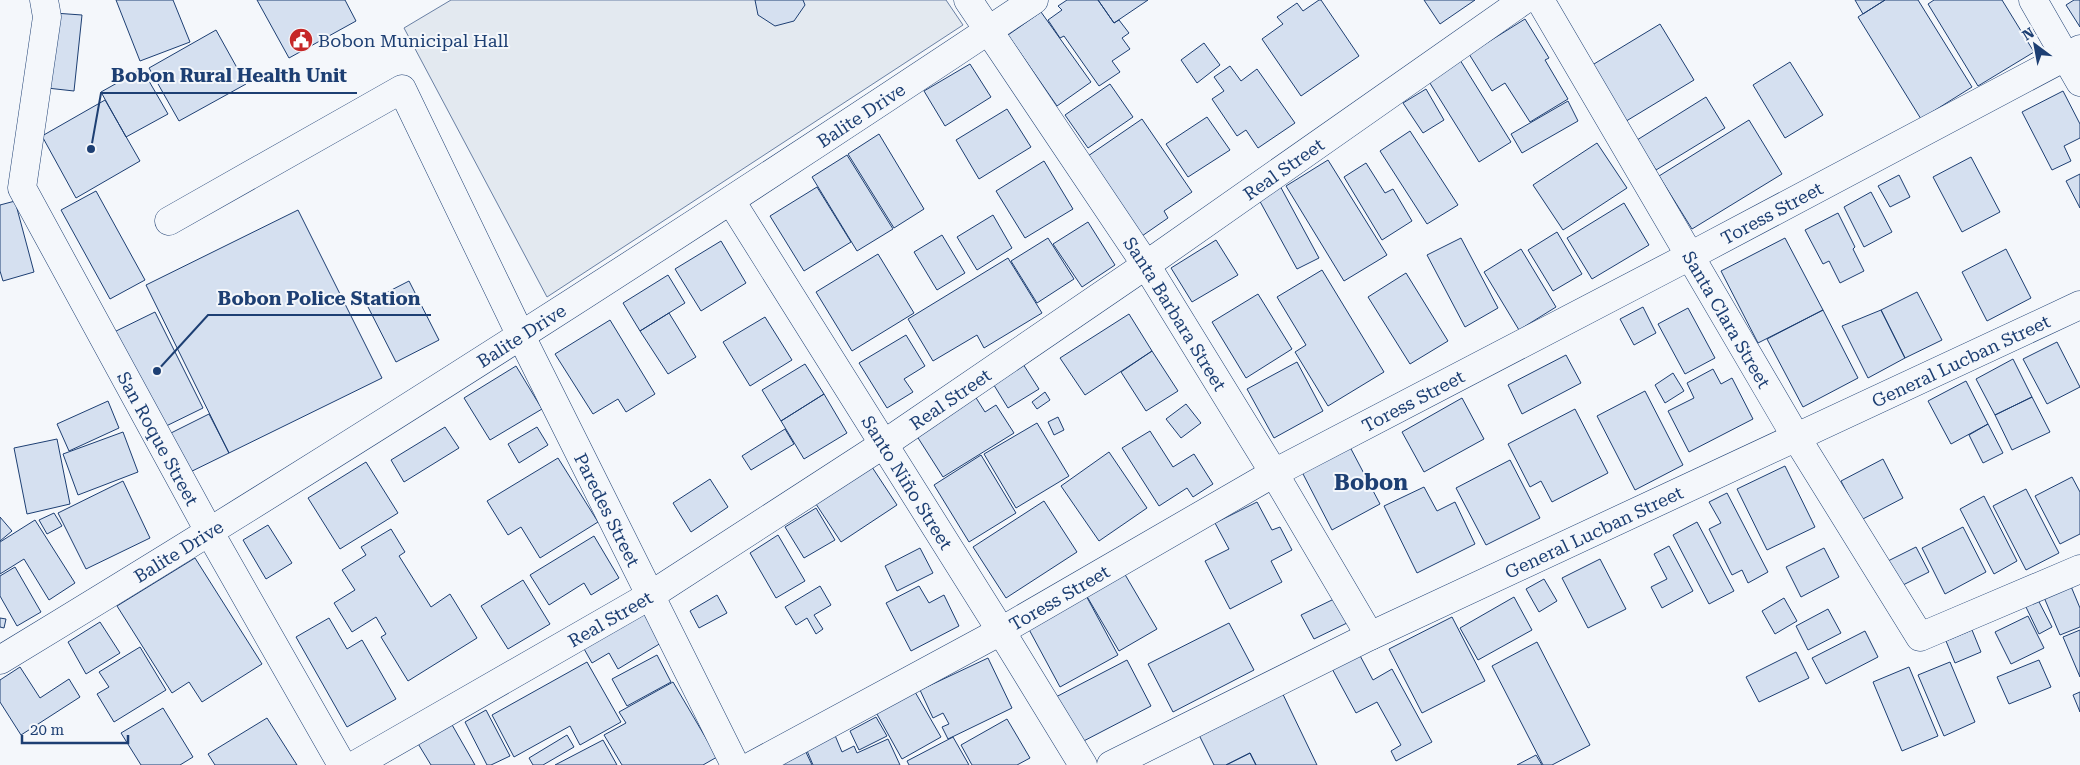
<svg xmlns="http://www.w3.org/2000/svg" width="2080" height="765" viewBox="0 0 2080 765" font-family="'Roboto Serif',serif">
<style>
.green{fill:#e3e9f0;stroke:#687fa3}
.building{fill:#d5e0f0;stroke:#1d3f73}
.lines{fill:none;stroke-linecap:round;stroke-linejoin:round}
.minor-casing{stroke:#1d3f73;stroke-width:29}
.minor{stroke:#f4f7fb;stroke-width:28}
.labels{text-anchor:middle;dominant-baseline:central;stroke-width:4;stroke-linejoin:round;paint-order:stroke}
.poi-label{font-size:18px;fill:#1d3f73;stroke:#f4f7fb;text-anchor:start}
.street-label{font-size:18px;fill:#1d3f73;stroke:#f4f7fb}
.district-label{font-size:22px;font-weight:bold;fill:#1d3f73;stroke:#f4f7fb}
.leader{fill:none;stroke:#1d3f73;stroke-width:2}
.callout-dot{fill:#1d3f73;stroke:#f4f7fb;stroke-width:2}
.callout-label{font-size:19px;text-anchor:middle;font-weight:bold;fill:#1d3f73;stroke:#f4f7fb;stroke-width:4;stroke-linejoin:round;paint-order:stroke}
</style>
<rect width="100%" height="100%" fill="#f4f7fb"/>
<path class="green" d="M451,0H946L963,25L547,297L404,28Z"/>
<path class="building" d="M116,0H173L190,42L140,61Z
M257,0H345L356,21L289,58Z
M755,0H803L805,5L794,21L775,26L758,15Z
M1067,0H1098L1114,23L1119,20L1129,33L1122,38L1130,49L1112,61L1120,72L1099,86L1064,36L1060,38L1048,20L1062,10L1058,6Z
M1098,0H1148L1114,23Z
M1319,0H1321L1359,56L1301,96L1262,39L1283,24L1277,17L1297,3L1303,11Z
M1424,0H1475L1440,24Z
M1855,0H1885L1863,14Z
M1885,0H1918L1972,87L1921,119L1858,17Z
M1934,0H2002L2034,52L1978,86L1928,4Z
M2074,0H2080V27L2066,5Z
M1041,12L1091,82L1057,106L1008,35Z
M54,13L82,15L74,91L47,88Z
M1525,19L1549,58L1545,60L1568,99L1530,122L1505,83L1492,91L1469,54Z
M1660,24L1694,80L1623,123L1589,67Z
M216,30L246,84L179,121L149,68Z
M1204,43L1220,65L1197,83L1181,60Z
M1460,60L1511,142L1479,162L1428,80Z
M1790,62L1823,115L1785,138L1753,85Z
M970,64L991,97L945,126L924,91Z
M1230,66L1241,81L1257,69L1295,123L1258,148L1246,130L1237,136L1212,99L1224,91L1214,77Z
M142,69L168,114L126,137L101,92Z
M1110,84L1133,117L1088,148L1065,115Z
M1426,89L1444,120L1423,133L1403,103Z
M2063,91L2080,124V138L2064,146L2071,161L2052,170L2022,112Z
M1706,97L1725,128L1656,170L1637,140Z
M105,100L140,161L76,198L42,136Z
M1568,101L1578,121L1522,153L1511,134Z
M1007,109L1031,147L979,179L956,140Z
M1207,117L1230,150L1188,177L1166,144Z
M1142,119L1192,192L1164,211L1168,218L1142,236L1088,156Z
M1749,120L1782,174L1692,229L1659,176Z
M1410,131L1458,205L1427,224L1380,151Z
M879,134L924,209L894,228L848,154Z
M1597,143L1627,188L1563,230L1533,185Z
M847,155L893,229L857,251L812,177Z
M1971,157L2000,212L1962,232L1933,177Z
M1328,160L1387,255L1344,281L1286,186Z
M1044,161L1073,209L1025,238L996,191Z
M1366,163L1385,193L1393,189L1412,221L1382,240L1344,177Z
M2080,174V208L2066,181Z
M1899,175L1910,197L1890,207L1878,186Z
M1279,184L1319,258L1297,269L1257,196Z
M817,187L851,242L804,271L770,216Z
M96,191L145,280L110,299L61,210Z
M1871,192L1892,232L1864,247L1844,207Z
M15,201L34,272L3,281L0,271V205Z
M1624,203L1649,245L1592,279L1567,238Z
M298,210L382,378L229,453L146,285Z
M1838,213L1855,247L1853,249L1864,271L1840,283L1829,261L1823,264L1805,230Z
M993,215L1012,248L977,270L957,237Z
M1088,222L1115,265L1082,287L1053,244Z
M1557,232L1582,274L1553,291L1528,250Z
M942,235L965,273L937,290L914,252Z
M1048,238L1074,279L1037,303L1011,261Z
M1461,238L1498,308L1465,327L1427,255Z
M1785,238L1823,310L1758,343L1721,271Z
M1216,240L1238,275L1192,302L1171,268Z
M721,241L746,283L701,311L675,269Z
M1521,249L1556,307L1519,330L1484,272Z
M2006,249L2031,298L1987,321L1962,272Z
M878,254L914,313L852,351L816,292Z
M1008,258L1042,313L984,348L977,335L933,361L908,319Z
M1322,270L1384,372L1328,406L1295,352L1306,345L1277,297Z
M1406,273L1448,341L1410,364L1368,297Z
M668,275L685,303L640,331L623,303Z
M409,281L439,340L396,362L366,303Z
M1917,292L1942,340L1905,358L1881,310Z
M1258,294L1292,349L1246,378L1212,322Z
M1643,307L1656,333L1634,345L1620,319Z
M1688,308L1715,358L1685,374L1658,324Z
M1823,310L1858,378L1803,407L1767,339Z
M1881,310L1905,358L1868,378L1842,326Z
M155,312L203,408L158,430L110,334Z
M669,313L696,357L668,374L640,331Z
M1129,314L1152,351L1085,395L1060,358Z
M765,317L792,360L750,386L723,342Z
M610,320L655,394L626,412L618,399L593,414L555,354Z
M906,335L925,366L904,379L913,392L887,408L859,363Z
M2057,342L2080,387L2047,404L2023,359Z
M1152,351L1178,391L1146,411L1121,372Z
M1566,355L1581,383L1522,414L1508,385Z
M2013,359L2032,397L1995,415L1976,379Z
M1297,362L1323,411L1274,438L1247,389Z
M805,364L824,394L781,421L762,390Z
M1023,364L1039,389L1008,408L992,382Z
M516,366L542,409L490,440L464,398Z
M1713,369L1721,384L1732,378L1753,419L1689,452L1668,411L1694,398L1687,383Z
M1673,373L1684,391L1665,403L1655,385Z
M1966,381L1988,424L1951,444L1928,401Z
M1645,391L1683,465L1635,490L1597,416Z
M1045,392L1050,400L1037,409L1032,402Z
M973,393L985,412L996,405L1014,433L943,477L913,430Z
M824,394L847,433L804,459L781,421Z
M2032,397L2050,432L2012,450L1995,415Z
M1462,398L1484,439L1424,472L1402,432Z
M108,401L119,428L69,451L57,424Z
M1186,404L1201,423L1181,438L1166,419Z
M1575,409L1608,473L1552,502L1541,481L1530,487L1508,444Z
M209,414L229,453L180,477L161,438Z
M1058,417L1064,430L1054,435L1048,422Z
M1037,423L1069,476L1016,508L984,454Z
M1988,424L2003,453L1983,463L1969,435Z
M445,427L459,448L404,482L391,460Z
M537,427L548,445L519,463L508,444Z
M785,429L794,444L751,470L742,456Z
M1150,431L1173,467L1194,454L1213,484L1193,497L1187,488L1159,506L1122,448Z
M123,432L138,472L78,495L63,454Z
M57,439L70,504L27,514L14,448Z
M1350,447L1380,504L1332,530L1302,472Z
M1109,452L1147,508L1099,541L1061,486Z
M981,455L1016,513L969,542L934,485Z
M558,458L598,522L540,558L521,527L508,535L487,501Z
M1883,459L1903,498L1861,520L1841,481Z
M1510,460L1540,518L1486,545L1456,488Z
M868,461L897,505L841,542L812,498Z
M366,462L398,513L340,549L308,498Z
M1785,466L1815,527L1767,550L1737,489Z
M2072,477L2080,492V534L2060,544L2035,496Z
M710,479L728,507L691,532L673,503Z
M123,481L150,538L86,569L58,513Z
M1424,487L1437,511L1455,502L1475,544L1417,573L1384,506Z
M2026,489L2059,553L2026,570L1993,506Z
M1727,493L1768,572L1748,583L1742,570L1732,575L1709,529L1721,523L1709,502Z
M1984,496L2017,561L1994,574L1960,509Z
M1044,501L1077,552L1006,598L973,547Z
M1257,502L1272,530L1280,527L1292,550L1271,561L1282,582L1230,609L1205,561L1229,549L1215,523Z
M816,508L835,540L804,558L785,527Z
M54,513L62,526L47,534L39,520Z
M0,517L12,531L0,541Z
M35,520L75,583L49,600L24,559L0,574V542Z
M1697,522L1734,591L1709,604L1673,535Z
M268,525L292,563L266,579L243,540Z
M1963,527L1986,572L1945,594L1922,548Z
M391,529L405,552L399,556L431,607L450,594L477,638L408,681L381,637L386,634L376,617L352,632L334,603L355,590L342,570L366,555L361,547Z
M778,535L805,581L776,598L750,553Z
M594,536L619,578L591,595L584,583L549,605L530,575Z
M1669,546L1693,591L1662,608L1651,587L1667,579L1654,554Z
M1916,547L1929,572L1899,587L1886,562Z
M920,548L933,573L897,591L885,566Z
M1824,548L1839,577L1801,597L1786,567Z
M195,558L262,664L202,702L189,682L172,693L117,606Z
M1600,559L1626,609L1588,628L1562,578Z
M1120,566L1157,629L1119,651L1082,588Z
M15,567L41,612L17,626L0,596V576Z
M1544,579L1557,601L1539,612L1526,589Z
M523,580L550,624L508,649L481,606Z
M2070,584L2080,608V627L2060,635L2043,595Z
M820,586L831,605L814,615L823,629L816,634L807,618L796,625L785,607Z
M919,586L929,603L944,595L959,626L911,651L886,603Z
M1083,590L1118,655L1060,687L1025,622Z
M717,595L727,613L699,628L690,611Z
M1514,597L1532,630L1478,660L1460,628Z
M1784,598L1797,621L1775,634L1762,611Z
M2037,598L2052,627L2039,634L2025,605Z
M1334,599L1347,623L1314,639L1301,615Z
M1828,609L1841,633L1808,650L1796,626Z
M643,612L661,643L618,669L609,653L592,663L583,647Z
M2028,616L2044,648L2011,664L1995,632Z
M1452,617L1485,681L1422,713L1389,649Z
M0,618L6,619L4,628L0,627Z
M329,618L347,649L362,640L396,699L347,727L296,637Z
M100,622L120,653L86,674L68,642Z
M1229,623L1254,670L1173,712L1148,664Z
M1972,630L1981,652L1955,663L1946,641Z
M2080,630V677L2063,637Z
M1865,631L1878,657L1826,684L1812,658Z
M1537,642L1590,745L1552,765H1543L1492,666Z
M140,647L166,690L114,722L97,694L109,687L99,672Z
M1357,650L1373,680L1392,669L1432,742L1396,761L1391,751L1401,745L1377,702L1356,713L1330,665Z
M1796,652L1809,678L1759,702L1746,677Z
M657,655L671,682L627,706L612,679Z
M988,658L1012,708L948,739L942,727L949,724L943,713L933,718L920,690Z
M1127,660L1151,706L1076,745L1052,699Z
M2039,660L2051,687L2009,704L1997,677Z
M587,662L621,722L580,745L570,726L514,757L492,715Z
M1950,662L1975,722L1944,736L1918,675Z
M20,667L40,698L69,679L80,697L21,735L0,702V680Z
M1909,667L1938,736L1902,751L1873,682Z
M673,682L717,757L703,765H622L604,735L626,723L619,712Z
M1278,684L1317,765H1256L1250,753L1226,765H1214L1194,725Z
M911,685L941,737L902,759L873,707Z
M2080,692V712L2073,695Z
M163,708L193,757L180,765H141L121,733Z
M486,710L510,756L491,765H487L465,722Z
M876,717L887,736L859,750L850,731Z
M267,718L297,765H215L208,754Z
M1007,719L1030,758L1017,765H972L961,745Z
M451,723L475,765H431L417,742Z
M834,733L842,752L854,746L857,753L888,739L900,765H813L805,746Z
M567,735L574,747L543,765H533L529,758Z
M953,737L969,765H909L907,761Z
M603,740L617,765H555Z
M804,748L812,765H765Z
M1250,753L1256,765H1226Z
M1536,755L1542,765H1517Z"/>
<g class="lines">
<g class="minor-casing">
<g id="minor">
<path id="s1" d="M44,0L47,17L22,188L210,533L342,765"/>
<path id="s2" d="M968,0L1146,265L1274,473L1370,636"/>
<path id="s3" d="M1540,0L1796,437L1920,637L2080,569"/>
<path d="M2033,0L2080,82"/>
<path id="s4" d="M731,201L1001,631L1083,765"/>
<path id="s5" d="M169,221L402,89L521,336L735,765"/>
<path id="s6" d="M0,660C350,448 694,227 1034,0"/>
<path id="s7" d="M355,765L651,595L884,444L1146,265L1524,0"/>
<path id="s8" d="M753,765L1001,631L1274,473L1690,256L2080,49"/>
<path id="s9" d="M1111,765L1370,636L2080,305"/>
</g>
</g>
<use href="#minor" class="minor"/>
</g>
<defs>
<g id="civic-disc" transform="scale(1.25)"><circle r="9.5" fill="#c62828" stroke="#f4f7fb"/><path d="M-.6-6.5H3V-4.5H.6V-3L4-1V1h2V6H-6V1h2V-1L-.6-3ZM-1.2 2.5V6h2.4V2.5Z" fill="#fff"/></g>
</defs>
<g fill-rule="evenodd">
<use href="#civic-disc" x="301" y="40"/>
</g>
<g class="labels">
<g class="poi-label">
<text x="318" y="40">Bobon Municipal Hall</text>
</g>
<g class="street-label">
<text stroke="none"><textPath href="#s6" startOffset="1019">Balite Drive</textPath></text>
<text stroke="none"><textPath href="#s7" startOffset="1104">Real Street</textPath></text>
<text stroke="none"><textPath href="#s8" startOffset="1159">Toress Street</textPath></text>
<text stroke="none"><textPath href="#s2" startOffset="376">Santa Barbara Street</textPath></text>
<text stroke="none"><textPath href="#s3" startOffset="370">Santa Clara Street</textPath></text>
<text stroke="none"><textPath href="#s6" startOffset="614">Balite Drive</textPath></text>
<text stroke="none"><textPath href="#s9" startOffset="941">General Lucban Street</textPath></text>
<text stroke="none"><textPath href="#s7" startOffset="699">Real Street</textPath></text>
<text stroke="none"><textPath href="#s8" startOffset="754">Toress Street</textPath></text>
<text stroke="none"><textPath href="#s1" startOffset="475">San Roque Street</textPath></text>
<text stroke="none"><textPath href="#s4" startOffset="332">Santo Niño Street</textPath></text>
<text stroke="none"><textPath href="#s5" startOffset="736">Paredes Street</textPath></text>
<text stroke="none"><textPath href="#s9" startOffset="536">General Lucban Street</textPath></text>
<text stroke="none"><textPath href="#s6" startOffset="209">Balite Drive</textPath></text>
<text stroke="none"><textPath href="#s8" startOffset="349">Toress Street</textPath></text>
<text stroke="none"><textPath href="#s7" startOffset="294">Real Street</textPath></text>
</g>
<g class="district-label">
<text x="1371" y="482">Bobon</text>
</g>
</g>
<path class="leader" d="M91 149L101 93H357M157 371L208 315H431"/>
<g class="callout-dot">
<circle cx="91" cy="149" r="5"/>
<circle cx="157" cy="371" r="5"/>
</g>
<g class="callout-label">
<text x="229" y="82">Bobon Rural Health Unit</text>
<text x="319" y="305">Bobon Police Station</text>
</g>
<g transform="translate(2035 45) rotate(328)" stroke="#f4f7fb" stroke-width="4" paint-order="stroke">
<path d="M0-4L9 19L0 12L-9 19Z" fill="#1d3f73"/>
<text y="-8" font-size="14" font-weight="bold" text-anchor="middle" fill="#1d3f73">N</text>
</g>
<path d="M22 735v8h106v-8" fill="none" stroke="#1d3f73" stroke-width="2.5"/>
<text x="30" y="735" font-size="15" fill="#1d3f73" stroke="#f4f7fb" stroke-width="4" paint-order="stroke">20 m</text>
</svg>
